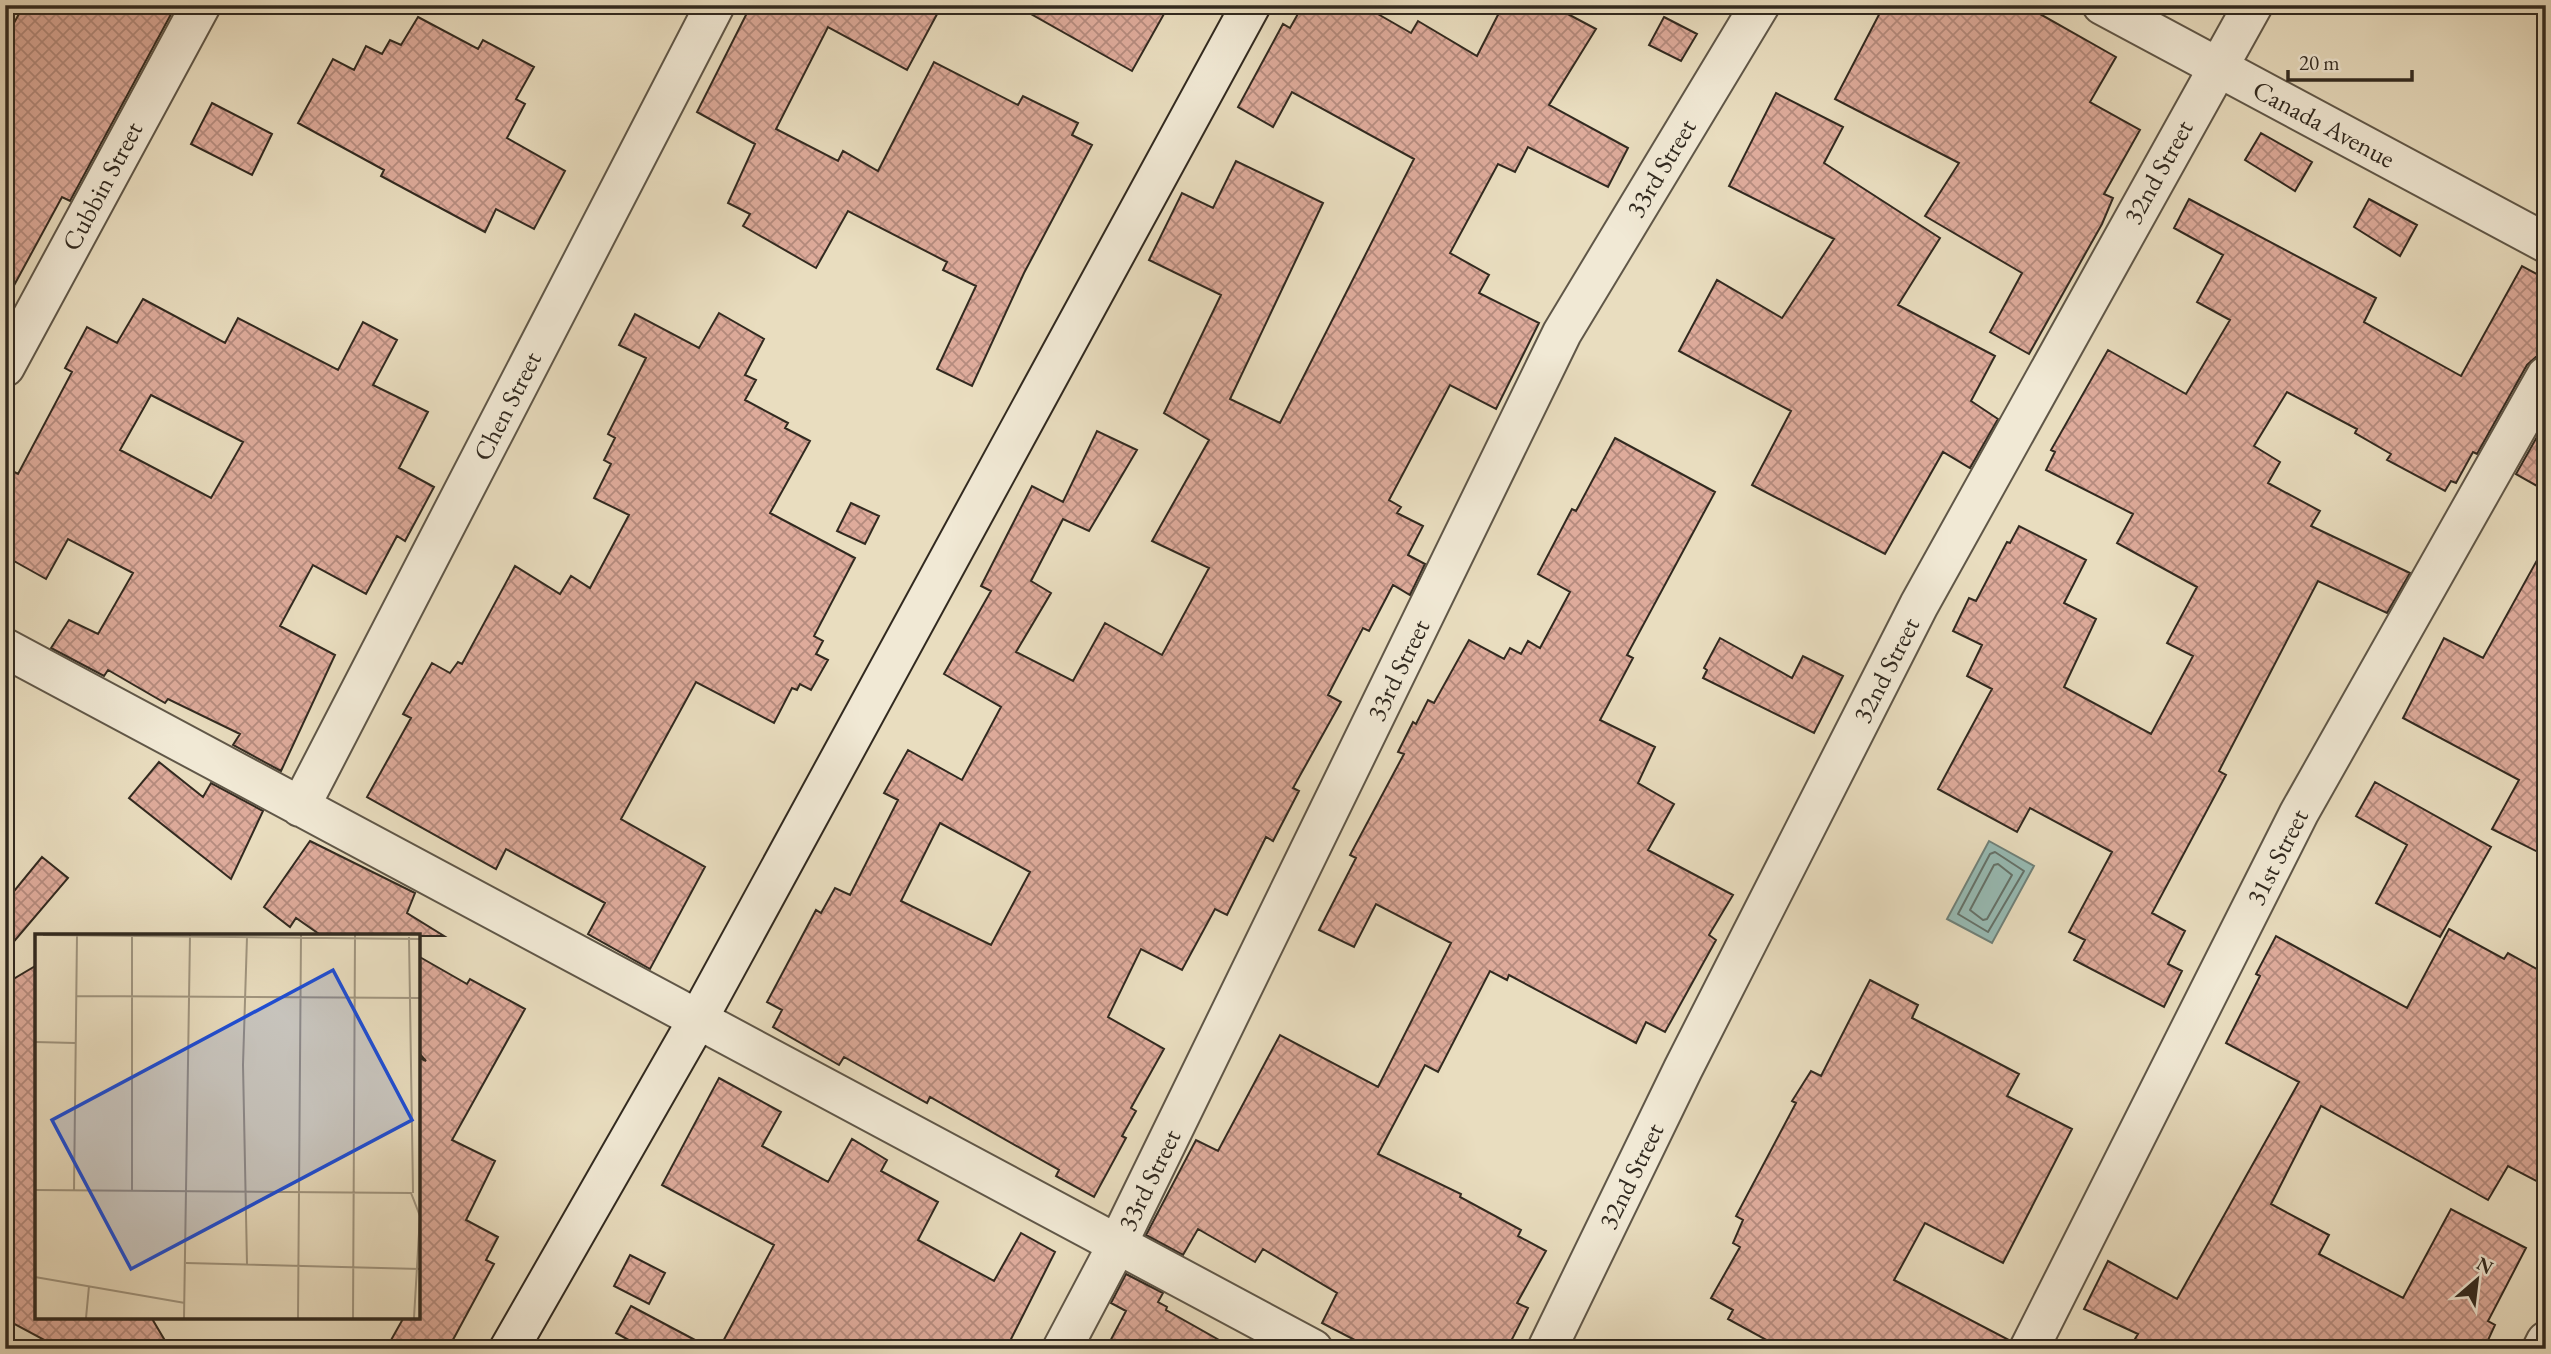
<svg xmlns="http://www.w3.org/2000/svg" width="2551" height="1354" viewBox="0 0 2551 1354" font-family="'EB Garamond',serif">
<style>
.water{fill:#97bbb4;stroke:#6f8179;stroke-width:2}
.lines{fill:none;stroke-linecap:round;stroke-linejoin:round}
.shore{stroke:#64726a;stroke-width:2}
.building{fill:url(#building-cross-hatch);stroke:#322a20;stroke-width:2;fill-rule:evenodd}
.street-casing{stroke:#605748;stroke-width:42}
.secondary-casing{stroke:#322a20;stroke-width:42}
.street{stroke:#f1e9d5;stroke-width:38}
.secondary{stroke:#f1e9d5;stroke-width:38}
.labels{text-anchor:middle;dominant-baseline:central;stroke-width:5;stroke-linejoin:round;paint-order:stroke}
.street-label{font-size:26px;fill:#322a20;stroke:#f1e9d5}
.inset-road{fill:none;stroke:#a0957f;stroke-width:2}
.view{fill:#1d4ed8;fill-opacity:0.15;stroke:#1d4ed8;stroke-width:3.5}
.inset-edge{fill:none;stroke:#322a20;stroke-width:3.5}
</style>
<defs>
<pattern id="building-cross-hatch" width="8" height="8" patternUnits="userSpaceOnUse" patternTransform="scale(1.75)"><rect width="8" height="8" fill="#deab9b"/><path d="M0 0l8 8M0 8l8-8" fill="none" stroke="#b58b7e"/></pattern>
</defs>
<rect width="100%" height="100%" fill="#e9ddbf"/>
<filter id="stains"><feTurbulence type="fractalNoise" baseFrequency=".00286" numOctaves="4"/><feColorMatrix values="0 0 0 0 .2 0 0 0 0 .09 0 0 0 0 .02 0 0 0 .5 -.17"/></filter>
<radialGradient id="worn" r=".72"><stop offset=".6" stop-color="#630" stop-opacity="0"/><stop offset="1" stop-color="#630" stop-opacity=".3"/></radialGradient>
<path class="water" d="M1989,841L2034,866L1992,943L1947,919Z"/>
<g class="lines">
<path class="shore" d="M1995,852L2024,871L1988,932L1958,914L1990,854Z
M1998,864L2012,875L1987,919L1983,920L1970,910L1994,865Z"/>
</g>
<path class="building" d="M24,5H176L70,201L62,197L5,302V39Z
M751,5H942L907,70L828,27L776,129L838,161L843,151L878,171L934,62L1018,105L1023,96L1078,123L1072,135L1092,145L1024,273L972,386L937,369L976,286L943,270L947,262L848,211L816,268L743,226L750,214L728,203L755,144L697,112Z
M1015,5H1169L1132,71Z
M1303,5H1362L1411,33L1418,21L1477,56L1503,5H1551L1596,29L1549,105L1628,148L1608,187L1528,147L1515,172L1498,164L1450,253L1489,275L1479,293L1539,323L1496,409L1450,385L1389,500L1401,507L1397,513L1423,526L1408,555L1425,564L1410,595L1393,585L1369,631L1363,628L1328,695L1341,702L1293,788L1299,791L1273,841L1266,837L1227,915L1215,909L1182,970L1141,949L1108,1017L1164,1049L1131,1108L1136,1111L1122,1136L1126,1138L1094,1197L1056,1176L1059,1170L930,1097L927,1103L844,1057L839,1065L773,1027L782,1010L767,1002L816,910L821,913L835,888L850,895L898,800L884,793L908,750L962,780L1001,707L944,674L991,591L981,586L1032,486L1063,502L1097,431L1137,450L1089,531L1063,519L1031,581L1051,593L1016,652L1073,681L1105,623L1162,655L1209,568L1152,541L1209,440L1164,413L1221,295L1149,260L1182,193L1213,208L1236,161L1323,203L1230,399L1280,423L1414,159L1292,92L1273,127L1238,107L1283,24L1290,28ZM940,823L1030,872L991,945L901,901Z
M1884,5H2024L2116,57L2090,102L2140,130L2104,194L2113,198L2102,224L2029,354L1990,332L2022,273L1925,216L1959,163L1835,99Z
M418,17L478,49L483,40L534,67L516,99L525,104L507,138L565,171L534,229L496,209L485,232L381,176L384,170L298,123L333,59L354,70L366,46L382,54L390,40L401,45Z
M1664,17L1697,34L1681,61L1649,45Z
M1776,93L1843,127L1824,163L1940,238L1898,305L1995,356L1971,401L1998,419L1970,468L1943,452L1885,554L1752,485L1791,411L1679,351L1717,280L1782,318L1834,239L1729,186Z
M212,103L272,134L252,175L191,144Z
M2261,133L2312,162L2295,191L2245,160Z
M2189,199L2376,298L2364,322L2461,376L2522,266L2546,279V354L2536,357L2527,365L2477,454L2473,452L2456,483L2451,481L2445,491L2387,460L2391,454L2355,433L2357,429L2287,392L2254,446L2280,462L2268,483L2320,511L2311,526L2410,573L2387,613L2318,581L2219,771L2226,775L2152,913L2185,931L2168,964L2182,971L2164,1007L2074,960L2085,940L2069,932L2112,852L2030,808L2017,832L1938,789L1992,689L1967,676L1982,645L1953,631L1969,598L1976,601L2007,542L2010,543L2019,526L2086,560L2064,603L2096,619L2064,687L2151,734L2193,656L2167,643L2197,587L2117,543L2133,514L2046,470L2055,452L2051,450L2108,350L2186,394L2230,320L2197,302L2223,255L2174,228Z
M2369,199L2417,225L2400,256L2354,227Z
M143,299L225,343L238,318L338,370L363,322L397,340L373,385L428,412L399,468L434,487L405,541L397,536L366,594L313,565L280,626L335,655L281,771L233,745L240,734L168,699L165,703L108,670L104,676L51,648L69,620L98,634L133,573L68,539L46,579L5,556V467L18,474L72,372L65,368L87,327L117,343ZM151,395L243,442L211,498L120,450Z
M719,313L764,339L745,375L756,380L745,400L788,423L785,428L810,441L770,513L855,558L814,636L823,641L816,654L828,660L811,690L800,684L797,690L792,688L774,723L696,682L621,819L705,867L650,969L588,934L605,903L506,849L496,869L367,797L411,718L403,714L432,663L450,673L458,662L462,664L515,566L560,594L571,576L590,588L629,515L594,498L611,464L604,460L615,438L608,434L646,358L619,345L635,314L699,348Z
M2546,421V491L2516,474Z
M1615,438L1715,492L1627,655L1633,658L1600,720L1655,747L1638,783L1674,804L1648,850L1733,895L1709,935L1716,940L1665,1032L1646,1022L1636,1043L1509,975L1507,980L1490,971L1438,1072L1425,1065L1378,1154L1461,1194L1460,1197L1521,1230L1518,1236L1546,1251L1517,1303L1528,1308L1507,1349H1372L1322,1323L1337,1293L1263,1249L1255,1262L1198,1229L1183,1255L1146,1235L1196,1140L1218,1151L1280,1035L1378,1087L1451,943L1376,904L1354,947L1319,930L1356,858L1350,855L1404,754L1398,752L1413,722L1416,724L1428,700L1434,703L1469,640L1504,659L1510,648L1521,654L1528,641L1540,648L1570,592L1538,574L1572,509L1576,511Z
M851,503L879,516L865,544L837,531Z
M2546,544V856L2492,829L2519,780L2403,718L2444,638L2483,658Z
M1720,638L1792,678L1803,656L1843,676L1814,733L1703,678L1707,670L1704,668Z
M159,762L203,797L211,783L263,811L231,879L129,798Z
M2375,782L2491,847L2440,937L2376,903L2407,845L2356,816Z
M310,841L415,893L407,913L444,936H322L296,918L290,927L264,907Z
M42,857L68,878L5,952V902Z
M2449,929L2504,959L2508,953L2546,974V1186L2508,1166L2488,1200L2321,1106L2271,1204L2329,1235L2319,1254L2403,1298L2451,1209L2526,1248L2488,1321L2495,1325L2484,1349H2129L2138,1334L2084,1309L2108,1261L2177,1299L2299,1082L2226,1043L2260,976L2256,974L2276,936L2407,1008Z
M418,956L467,984L470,979L525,1009L452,1140L495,1161L466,1220L498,1237L486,1260L494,1264L448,1349H386L404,1317H418V1057L426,1061L418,1052Z
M37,965V1317H151L170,1349H61L5,1319V984Z
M1870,980L1918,1005L1912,1018L2019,1074L2007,1096L2072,1129L2003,1263L1925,1223L1894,1280L2009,1340L2007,1349H1783L1728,1319L1733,1310L1711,1298L1740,1247L1733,1243L1743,1220L1736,1216L1796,1103L1792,1101L1811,1071L1821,1076Z
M719,1078L781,1112L762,1146L828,1182L852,1139L887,1160L881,1171L938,1202L918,1240L994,1281L1021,1233L1055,1252L1006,1349H719L774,1245L662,1185Z
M630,1255L665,1273L649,1304L614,1286Z
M1126,1274L1163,1293L1158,1302L1167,1307L1166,1310L1235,1349H1106L1126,1311L1111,1303Z
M631,1306L712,1349H645L616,1333Z"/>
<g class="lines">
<g class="street-casing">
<path id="street" d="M2102,5L2546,243
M5,367L201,5
M5,648L1313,1349
M300,807L715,5
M1062,1349L1117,1245L1562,333L1760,5
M1547,1349L1683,1069L1919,605L2253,5
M2029,1349L2299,813L2546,376
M2542,1349L2546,1341"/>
</g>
<g class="secondary-casing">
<path id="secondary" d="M509,1349L698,1019L1251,5"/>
</g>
<use href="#street" class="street"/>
<use href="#secondary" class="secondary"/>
</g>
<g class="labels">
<g class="street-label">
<text transform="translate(2324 124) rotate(28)">Canada Avenue</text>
<text transform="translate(1661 168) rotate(-59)">33rd Street</text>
<text transform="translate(2158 172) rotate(-61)">32nd Street</text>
<text transform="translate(102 186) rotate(-62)">Cubbin Street</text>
<text transform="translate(507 406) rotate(-63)">Chen Street</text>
<text transform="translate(1398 670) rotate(-64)">33rd Street</text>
<text transform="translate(1886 670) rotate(-63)">32nd Street</text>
<text transform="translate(2277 857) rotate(-63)">31st Street</text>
<text transform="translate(1631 1176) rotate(-64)">32nd Street</text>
<text transform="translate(1149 1180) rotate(-64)">33rd Street</text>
</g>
</g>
<g transform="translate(35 934)">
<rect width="385" height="385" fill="#e9ddbf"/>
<path class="inset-road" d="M8,1L385,5M97,3V257M212,3L208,131L212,330M374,3L378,259M42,62L385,64M0,108L40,109M0,256L376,259L385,282M39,257L42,1M151,329L385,335M0,343L150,369M51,384L54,352M149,384L155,1M263,384L266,1M318,384L320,1M379,384L385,282"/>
<path class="view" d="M298,36L377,186L96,335L17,186Z"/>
<rect width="385" height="385" class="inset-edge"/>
</g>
<rect width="2551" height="1354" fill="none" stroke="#e9ddbf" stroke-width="28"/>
<rect x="7" y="7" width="2537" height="1340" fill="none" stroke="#322a20" stroke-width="3.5"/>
<rect x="14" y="14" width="2523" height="1326" fill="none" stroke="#322a20" stroke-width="2"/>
<g transform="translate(2477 1280) rotate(28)" stroke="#f1e9d5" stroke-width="5" paint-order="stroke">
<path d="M0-5L12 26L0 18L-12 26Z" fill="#322a20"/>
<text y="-10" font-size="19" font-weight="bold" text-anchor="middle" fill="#322a20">N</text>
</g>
<path d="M2288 70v10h124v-10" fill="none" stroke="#322a20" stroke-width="3.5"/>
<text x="2299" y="70" font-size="21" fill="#322a20" stroke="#f1e9d5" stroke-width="5" paint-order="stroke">20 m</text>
<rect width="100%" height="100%" filter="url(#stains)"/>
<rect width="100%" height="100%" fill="url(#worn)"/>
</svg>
